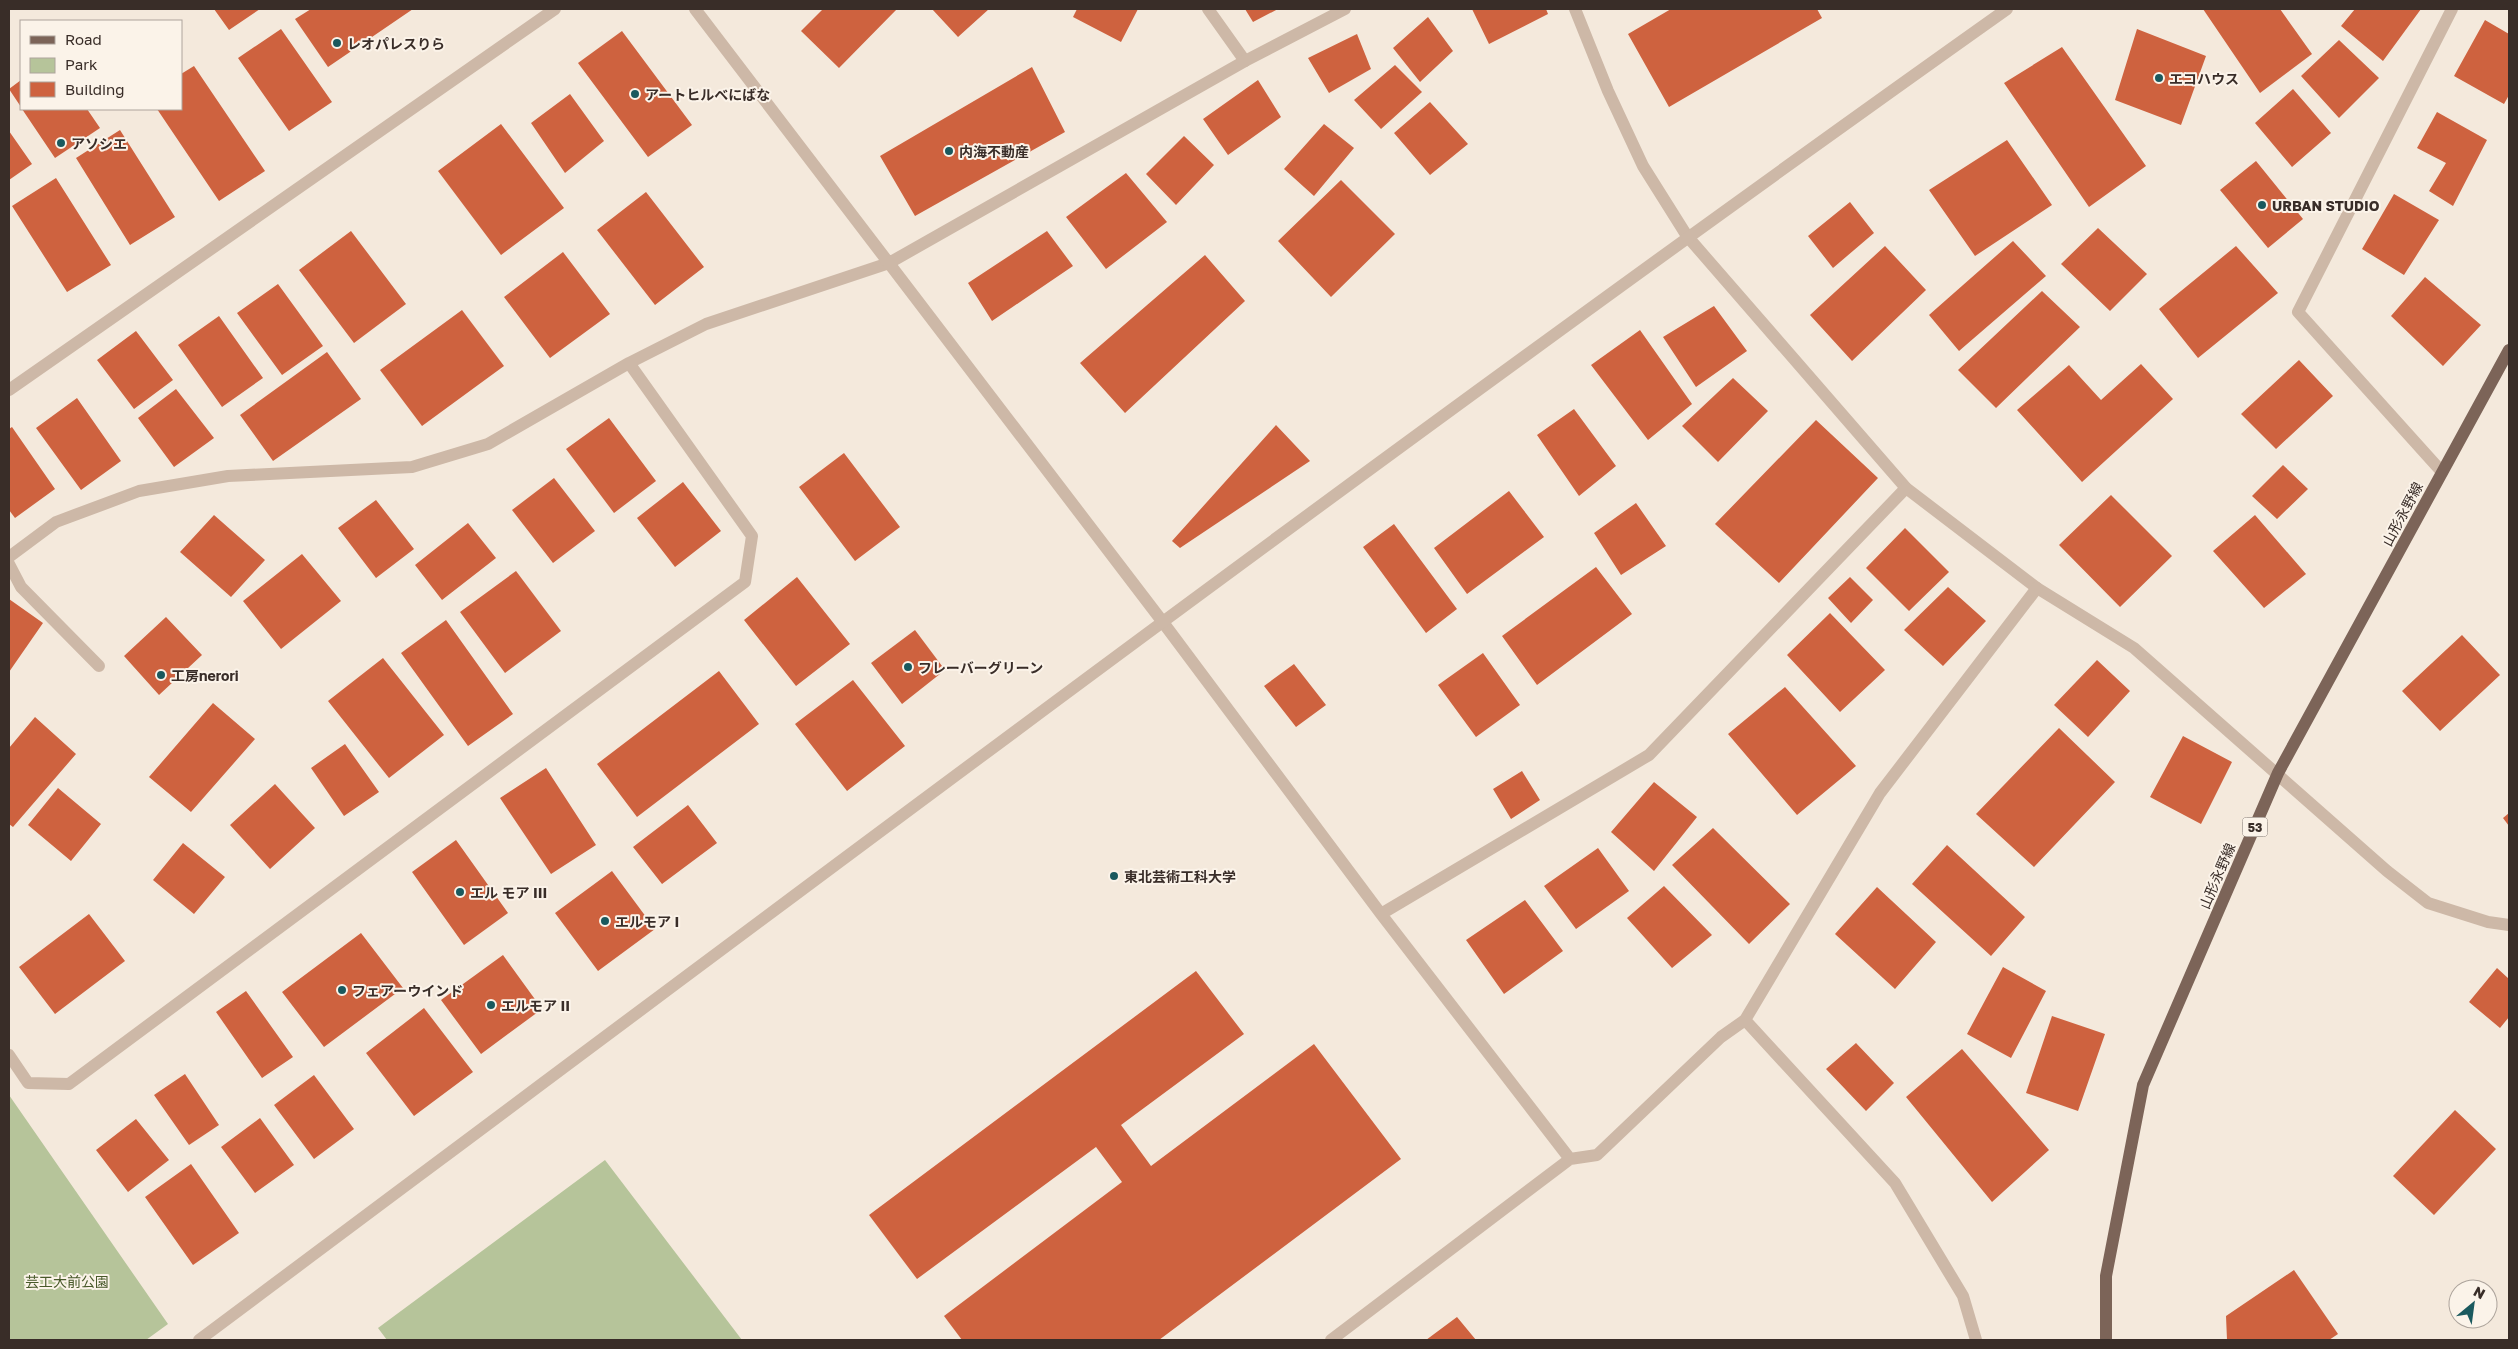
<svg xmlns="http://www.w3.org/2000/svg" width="2518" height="1349" viewBox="0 0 2518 1349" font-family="'Golos Text','Noto Sans JP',sans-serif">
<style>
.green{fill:#b6c49a}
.building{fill:#ce623f}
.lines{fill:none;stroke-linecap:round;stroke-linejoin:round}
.service{stroke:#cdb8a7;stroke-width:12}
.minor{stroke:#cdb8a7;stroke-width:12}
.tertiary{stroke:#cdb8a7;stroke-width:12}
.primary{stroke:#7c6458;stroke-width:12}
.poi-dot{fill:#1a595e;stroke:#fbf3e9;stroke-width:2}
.labels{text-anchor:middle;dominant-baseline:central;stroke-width:4;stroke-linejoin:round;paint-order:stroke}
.shield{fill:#fbf3e9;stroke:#736862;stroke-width:1}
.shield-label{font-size:12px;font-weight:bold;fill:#392d28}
.poi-label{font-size:14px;font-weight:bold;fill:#392d28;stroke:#fbf3e9;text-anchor:start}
.street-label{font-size:14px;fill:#392d28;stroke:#fbf3e9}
.park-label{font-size:14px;fill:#48592a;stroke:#fbf3e9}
</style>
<rect width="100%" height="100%" fill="#f4e9dc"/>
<path class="green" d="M9,1095L168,1324L146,1340H9Z
M605,1160L742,1340H387L378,1328Z"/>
<path class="building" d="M214,9H260L229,30Z
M311,9H413L328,67L295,19Z
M823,9H897L839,68L801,31Z
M932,9H989L958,37Z
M1077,9H1138L1121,42L1073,17Z
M1245,9H1278L1253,22Z
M1472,9H1546L1548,14L1489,44Z
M1671,9H1817L1822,18L1669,107L1628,34Z
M2203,9H2280L2312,54L2260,93Z
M2355,9H2421L2383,61L2341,26Z
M1428,17L1453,51L1420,82L1393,48Z
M2485,20L2509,34V95L2504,104L2454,76Z
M281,29L332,102L289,131L238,58Z
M2137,29L2206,56L2181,125L2115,100Z
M622,31L692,125L648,157L578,63Z
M1357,34L1371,69L1329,93L1308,58Z
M2339,40L2379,78L2339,118L2301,76Z
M2062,47L2146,166L2089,207L2004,83Z
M1395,65L1422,92L1381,129L1354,100Z
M194,66L265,171L219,201L157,109H181V74Z
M1032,67L1065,132L915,216L880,156Z
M21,80V107L9,89Z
M1258,80L1281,117L1228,155L1203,119Z
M2293,89L2331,133L2292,167L2255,123Z
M570,94L604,141L565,173L531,123Z
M1430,102L1468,144L1430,175L1394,133Z
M22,109H87L100,128L55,158Z
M2437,112L2487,140L2453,206L2429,191L2446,163L2417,148Z
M501,124L564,208L501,255L438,171Z
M1324,124L1354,148L1314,196L1284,169Z
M120,130L175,217L130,245L76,158Z
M9,131L32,164L9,180Z
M1184,136L1214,165L1176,205L1146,174Z
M2007,140L2052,205L1975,256L1929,190Z
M2256,161L2303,219L2268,248L2220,190Z
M1126,173L1167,222L1106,269L1066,217Z
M56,178L111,265L67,292L12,206Z
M1341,180L1395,234L1331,297L1278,241Z
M646,192L704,267L655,305L597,230Z
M2394,194L2439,220L2404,275L2362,249Z
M1850,202L1874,233L1833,268L1808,236Z
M2098,228L2147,274L2110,311L2061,264Z
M351,231L406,304L354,343L299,270Z
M1047,231L1073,266L992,321L968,283Z
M2013,241L2046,276L1959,351L1929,315Z
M1885,246L1926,290L1852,361L1810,315Z
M2236,246L2278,293L2198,358L2159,309Z
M563,252L610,314L550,358L504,297Z
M1205,255L1245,301L1125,413L1080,363Z
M2425,277L2481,325L2443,366L2391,316Z
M278,284L323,346L282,375L237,313Z
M2042,291L2080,327L1996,408L1958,370Z
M1714,306L1747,351L1696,387L1663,337Z
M462,310L504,366L422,426L380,370Z
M219,316L263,378L222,407L178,345Z
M1640,330L1692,404L1648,440L1591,365Z
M136,331L173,380L134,409L97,360Z
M327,352L361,399L273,461L240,415Z
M2299,360L2333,396L2276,449L2241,414Z
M2141,364L2173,399L2082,482L2017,410L2069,365L2101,400Z
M1733,378L1768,411L1718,462L1682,426Z
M176,389L214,438L174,467L138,418Z
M77,398L121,461L81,490L36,428Z
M1574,409L1616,466L1579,496L1537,435Z
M609,418L656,481L614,513L566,449Z
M1816,420L1878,478L1779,583L1715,524Z
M1276,425L1310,461L1180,548L1172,541Z
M12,427L55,489L15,518L9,510V429Z
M844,453L900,527L855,561L799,487Z
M2283,465L2308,489L2277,519L2252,496Z
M554,478L595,531L553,563L512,510Z
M683,482L721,531L675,567L637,518Z
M1509,491L1544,537L1467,594L1434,548Z
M2111,495L2172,556L2120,607L2059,545Z
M376,500L414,549L376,578L338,528Z
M1636,503L1666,546L1621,575L1594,533Z
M214,515L265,560L231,597L180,552Z
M2255,515L2306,574L2264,608L2213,551Z
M468,523L496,558L442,600L415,565Z
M1394,524L1457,609L1426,633L1363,547Z
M1905,528L1949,572L1909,611L1866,568Z
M302,554L341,601L281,649L243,601Z
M1596,567L1632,614L1537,685L1502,636Z
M516,571L561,631L505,673L460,612Z
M797,577L850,644L796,686L744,620Z
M1850,577L1873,600L1851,623L1828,598Z
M1948,587L1986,621L1943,666L1904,630Z
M9,599L43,623L9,672Z
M1830,613L1885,670L1840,712L1787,655Z
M166,617L202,655L159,695L124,656Z
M446,620L513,714L468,746L401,653Z
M915,630L945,670L902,704L871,663Z
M2462,635L2500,675L2440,731L2402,691Z
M1483,653L1520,705L1476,737L1438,685Z
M383,658L444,735L389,778L328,701Z
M2097,660L2130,691L2088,737L2054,705Z
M1294,664L1326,705L1296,727L1264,686Z
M719,671L759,724L637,817L597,764Z
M853,680L905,746L847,791L795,724Z
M1785,687L1856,766L1797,815L1728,734Z
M213,703L255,739L191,812L149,777Z
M35,717L76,754L13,827L9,824V748Z
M2059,728L2115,782L2034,867L1976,814Z
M2183,736L2232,762L2201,824L2150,797Z
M345,744L379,792L344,816L311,768Z
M546,768L596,845L551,874L500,798Z
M1522,771L1540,800L1511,819L1493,789Z
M1654,782L1697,817L1654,871L1611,832Z
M275,784L315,828L270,869L230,825Z
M58,788L101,824L71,861L28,825Z
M688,805L717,843L662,884L633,847Z
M2509,813V826L2503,818Z
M1713,828L1790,904L1749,944L1672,865Z
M456,840L508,913L464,945L412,872Z
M183,843L225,877L194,914L153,880Z
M1947,845L2025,917L1991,956L1912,884Z
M1598,848L1629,891L1576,929L1544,886Z
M612,871L655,929L598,971L555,913Z
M1664,886L1712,935L1672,968L1627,918Z
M1877,887L1936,942L1895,989L1835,934Z
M1525,900L1563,951L1504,994L1466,940Z
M89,914L125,961L55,1014L19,967Z
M361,933L403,988L324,1047L282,992Z
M503,955L542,1009L481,1054L441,1000Z
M2003,967L2046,991L2011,1058L1967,1034Z
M2497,968L2509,979V1017L2500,1028L2469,1002Z
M1196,971L1244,1034L1121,1125L1151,1166L1314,1044L1401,1159L1159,1340H962L944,1316L1122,1182L1096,1147L917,1279L869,1215Z
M246,991L293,1057L262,1078L216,1012Z
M424,1008L473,1072L414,1116L366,1053Z
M2052,1016L2105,1034L2078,1111L2026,1093Z
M1856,1043L1894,1083L1866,1111L1826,1069Z
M1962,1049L2049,1150L1992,1202L1906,1097Z
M185,1074L219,1125L189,1145L154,1095Z
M314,1075L354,1129L314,1159L274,1105Z
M2455,1110L2496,1149L2434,1215L2393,1176Z
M260,1118L294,1165L255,1193L221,1147Z
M136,1119L169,1160L128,1192L96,1150Z
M191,1164L239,1233L193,1265L145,1197Z
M2294,1270L2338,1334L2329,1340H2227L2226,1316Z
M1457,1317L1476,1340H1426Z"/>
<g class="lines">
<path class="service" d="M1208,9L1245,61
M1575,9L1608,91L1643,166L1687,236L1906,488L2037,588L2134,648L2387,871L2428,903L2488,922L2509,925
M9,390L555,9
M9,557L56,522L139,491L228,476L412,467L488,444L629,363L706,324L889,263
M9,564L21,587L99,666
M9,1055L28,1083L69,1084L745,582L752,536L629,363"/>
<path class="minor" d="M695,9L1162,621L1381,914L1570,1159
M889,263L1245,61L1345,9
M2442,472L2298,312L2452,9
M1381,914L1649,755L1906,488
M1745,1020L1895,1183L1963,1296L1976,1340
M1331,1340L1570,1159L1597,1155L1721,1037L1745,1020L1880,793L2037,588"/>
<path class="tertiary" d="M199,1340C799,892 1397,442 2007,9"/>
<path class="primary" d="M2106,1340V1276L2143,1085L2278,773L2509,350"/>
</g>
<g class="poi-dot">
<circle cx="337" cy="43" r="5"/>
<circle cx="2159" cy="78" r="5"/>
<circle cx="635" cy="94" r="5"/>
<circle cx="61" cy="143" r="5"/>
<circle cx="949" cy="151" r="5"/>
<circle cx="2262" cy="205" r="5"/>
<circle cx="908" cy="667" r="5"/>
<circle cx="161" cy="675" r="5"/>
<circle cx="1114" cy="876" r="5"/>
<circle cx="460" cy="892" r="5"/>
<circle cx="605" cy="921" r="5"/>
<circle cx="342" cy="990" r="5"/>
<circle cx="491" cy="1005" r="5"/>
</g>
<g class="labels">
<rect class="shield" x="2242.5" y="817.5" width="25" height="19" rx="4"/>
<g class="shield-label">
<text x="2255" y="827">53</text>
</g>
<g class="poi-label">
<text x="347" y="43">レオパレスりら</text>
<text x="2169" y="78">エコハウス</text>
<text x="645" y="94">アートヒルべにばな</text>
<text x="71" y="143">アソシエ</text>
<text x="959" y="151">内海不動産</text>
<text x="2272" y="205">URBAN STUDIO</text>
<text x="918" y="667">フレーバーグリーン</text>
<text x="171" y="675">工房nerori</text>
<text x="1124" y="876">東北芸術工科大学</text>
<text x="470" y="892">エル モア III</text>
<text x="615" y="921">エルモア I</text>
<text x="352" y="990">フェアーウインド</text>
<text x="501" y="1005">エルモア II</text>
</g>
<g class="street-label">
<text transform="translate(2402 514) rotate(-62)">山形永野線</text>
<text transform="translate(2217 876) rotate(-67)">山形永野線</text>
</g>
<g class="park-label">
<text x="67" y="1281">芸工大前公園</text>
</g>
</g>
<rect width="2518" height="1349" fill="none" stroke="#392d28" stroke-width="20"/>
<rect x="20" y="20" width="162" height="90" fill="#fbf3e9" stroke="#ada49c"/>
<rect x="30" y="36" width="25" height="8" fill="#7c6458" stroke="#ada49c"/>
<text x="65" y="45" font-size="15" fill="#392d28">Road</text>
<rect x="30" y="58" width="25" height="15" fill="#b6c49a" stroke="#ada49c"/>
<text x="65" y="70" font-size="15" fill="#392d28">Park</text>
<rect x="30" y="82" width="25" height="15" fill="#ce623f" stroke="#ada49c"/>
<text x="65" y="95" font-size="15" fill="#392d28">Building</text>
<g transform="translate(2473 1304) rotate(29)"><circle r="24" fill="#fbf3e9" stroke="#ada49c"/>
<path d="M0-4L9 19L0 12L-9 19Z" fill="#1a595e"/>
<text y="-8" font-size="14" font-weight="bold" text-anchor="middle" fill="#392d28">N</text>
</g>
</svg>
